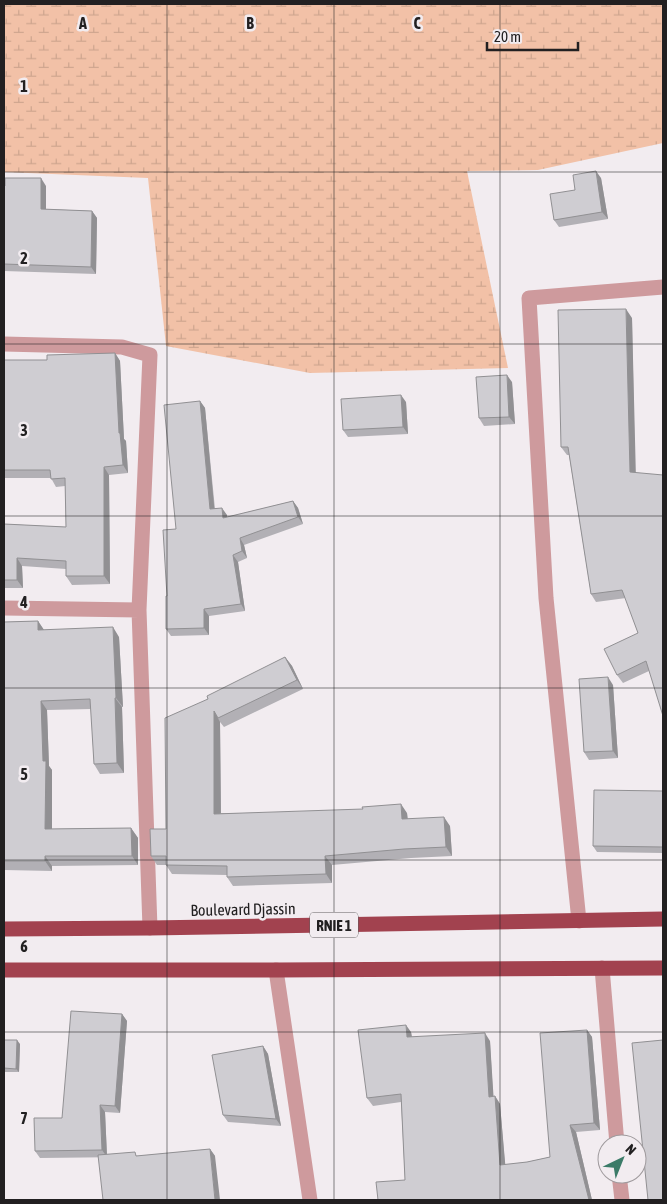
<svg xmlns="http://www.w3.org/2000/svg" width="667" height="1204" viewBox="0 0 667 1204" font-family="'Asap Condensed',sans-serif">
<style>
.wetland{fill:url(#wetland-marsh)}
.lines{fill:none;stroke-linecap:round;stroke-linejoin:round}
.minor{stroke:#ce9a9d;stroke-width:15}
.trunk{stroke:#a2424f;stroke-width:15}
.wall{fill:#b2b0b5}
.shaded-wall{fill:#919093}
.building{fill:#cfcdd2;stroke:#919093}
.grid{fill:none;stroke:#222021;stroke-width:1;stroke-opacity:0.55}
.labels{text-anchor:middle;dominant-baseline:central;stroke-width:5;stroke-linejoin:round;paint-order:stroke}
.shield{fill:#f2ecf0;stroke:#605d5f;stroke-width:1}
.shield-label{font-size:15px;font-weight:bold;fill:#222021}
.street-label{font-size:16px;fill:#222021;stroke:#f2ecf0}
.grid-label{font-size:16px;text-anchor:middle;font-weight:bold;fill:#222021;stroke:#f2ecf0;stroke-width:5;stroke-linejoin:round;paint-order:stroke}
</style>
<defs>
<pattern id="wetland-marsh" width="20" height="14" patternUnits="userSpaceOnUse" patternTransform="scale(1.25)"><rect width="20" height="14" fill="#f2c1a7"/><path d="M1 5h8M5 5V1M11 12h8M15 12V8" fill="none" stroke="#cfa68f"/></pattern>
</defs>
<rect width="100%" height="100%" fill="#f2ecf0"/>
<path class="wetland" d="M4,4H663V143L538,170L467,171L508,368L310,373L166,346L148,178L4,172Z"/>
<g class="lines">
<path class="minor" d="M4,344L122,347L150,355L139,610L150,928
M4,608L139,610
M579,921L546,598L529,298L663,287
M602,968L617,1144
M276,970L310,1200
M619,1174L622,1200"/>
<path class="trunk" d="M4,929L150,928L663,919
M4,970H276L663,968"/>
</g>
<path class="wall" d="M601,178L608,219L559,227L554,220L575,190Z
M4,186H46V209L92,211L97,218L96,274L4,271Z
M632,318L635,472L649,671L623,683L617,675L638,633L626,598L596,602L591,594L569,455H567L561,447Z
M115,353L120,361L124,439L126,441L128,473L109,475L110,584L72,585L66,576V569L22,566L23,588H4V524L66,527L65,486L56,487L51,478H4V360H47Z
M512,382L515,424L484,426L479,418Z
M200,401L205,408L215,509L227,515V517L293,501L298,508L303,524L244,545L247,558L238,562L245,611L209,616V635L171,636L166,629L167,596L176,529Z
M406,402L408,434L348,437L343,430Z
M38,621L44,630L119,637L123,707H122L124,773L100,774L94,764L91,709L47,710L49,766L52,770V829L131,828L138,838V865L52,866V871L4,870V622Z
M285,657L292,666L303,689L224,727L220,722L221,813H407L408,819L450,826L452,856L411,858L332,865V883L233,886L227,877V875L172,874L166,865H157L151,856L166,829L208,699Z
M613,685L618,758L589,760L584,752Z
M663,791V853L597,852L593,846Z
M122,1014L127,1021L120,1113L105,1112L107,1154L139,1156L210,1149L215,1156L40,1158L35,1151L62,1118Z
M587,1030L592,1037L600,1130L576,1132L592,1200L405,1180L401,1102L373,1106L367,1098L411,1032L412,1037L490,1041L493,1096H495L500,1104L505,1165L527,1162L550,1157Z
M4,1040L20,1044L19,1072H4Z
M263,1046L268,1054L281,1126L228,1122L223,1115Z"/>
<path class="shaded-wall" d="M596,171L601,178L608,219L602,212Z
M41,178L46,186V216L41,209Z
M92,211L97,218L96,274L91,267Z
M626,309L632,318L636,480L630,472Z
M115,353L120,361L124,439L126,441L128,473L123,465L119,433Z
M507,375L512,382L515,424L509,417Z
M401,395L406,402L408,434L403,427Z
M200,401L205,408L215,516L210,509Z
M104,467L109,475L110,584L104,576Z
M293,501L298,508L303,524L298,517Z
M222,508L227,515L228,525L223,518Z
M240,538L244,545L247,558L242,551Z
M233,555L238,562L245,611L241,604Z
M17,558L22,566L23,588L17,580Z
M204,609L209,616V635L204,628Z
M38,621L44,630H38Z
M113,627L119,637L123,707L116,698Z
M285,657L292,666L303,689L297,680Z
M608,677L613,685L618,758L613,751Z
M115,698L122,707L124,773L117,763Z
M41,701L47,710L49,766L52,770V838L45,829Z
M214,711L220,722L221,822L214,814Z
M401,804L407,813L408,828L402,819Z
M444,817L450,826L452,856L446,847Z
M131,828L138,838V865L132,856Z
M45,856L52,866V871L45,861Z
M325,856L332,865V883L326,874Z
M122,1014L127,1021L120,1113L115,1106Z
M406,1025L411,1032L413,1045L407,1037Z
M587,1030L592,1037L600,1130L594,1123Z
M485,1033L490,1041L494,1104L489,1097Z
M17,1040L20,1044L19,1072L16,1069Z
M263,1046L268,1054L281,1126L276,1119Z
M495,1096L500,1104L506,1173L500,1165Z
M100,1105L105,1112L107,1157L102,1150Z
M570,1125L576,1132L592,1200H589Z
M210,1149L215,1156L220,1200H215Z"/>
<path class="building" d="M596,171L602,212L554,220L550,194L575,190L573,175Z
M5,178H41V209L92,211L91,267L4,264V186H5Z
M626,309L630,472L663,475V716L646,661L617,675L604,649L638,633L622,590L591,594L568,447H561L558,310Z
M115,353L119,433H120L123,465L104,467V576H66V561L17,558V580H4V524L66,527L65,478L51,479L50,470H4V360H47V355Z
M507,375L509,417L479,418L476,377Z
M401,395L403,427L343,430L341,399Z
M200,401L210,509L222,508L223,518L293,501L298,517L240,538L242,551L233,555L241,604L204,609V628L166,629V596H167L163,530L176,529L164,405Z
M38,621V630L113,627L116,698H115L117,763L94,764L90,699L41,701L43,761H46L45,829L131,828L132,856H45V861H4V622Z
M285,657L297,680L218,718L214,711V814L363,809L362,807L401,804L402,819L444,817L446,847L404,849L325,856L326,874L227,877V866L166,865V856H151L150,829H166L165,718L208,699L207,696Z
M608,677L613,751L584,752L579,679Z
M594,790L663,791V847L593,846Z
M71,1011L122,1014L115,1106L100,1105L102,1150L35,1151L34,1118H62Z
M406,1025L407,1037L485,1033L489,1097L495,1096L500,1165L527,1162L550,1157L540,1033L587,1030L594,1123L570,1125L589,1200H378L376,1182L405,1180L401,1094L367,1098L358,1030Z
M4,1040H17L16,1069L4,1068Z
M663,1040V1200H648L632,1043Z
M263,1046L276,1119L223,1115L212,1055Z
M210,1149L215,1200H103L98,1155L135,1152L136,1156Z"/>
<path class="grid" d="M167,4V1200M334,4V1200M500,4V1200M4,172H663M4,344H663M4,516H663M4,688H663M4,860H663M4,1032H663"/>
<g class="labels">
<rect class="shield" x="310" y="912.5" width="48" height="25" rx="4"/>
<g class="shield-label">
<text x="334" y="925">RNIE 1</text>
</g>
<g class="street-label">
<text transform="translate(243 909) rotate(-1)">Boulevard Djassin</text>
</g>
</g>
<g class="grid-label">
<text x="83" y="29">A</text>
<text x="250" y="29">B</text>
<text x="417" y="29">C</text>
<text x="24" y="92">1</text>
<text x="24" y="264">2</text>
<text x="24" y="436">3</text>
<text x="24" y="608">4</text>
<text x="24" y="780">5</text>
<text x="24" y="952">6</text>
<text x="24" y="1124">7</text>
</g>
<rect width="667" height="1204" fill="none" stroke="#222021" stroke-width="10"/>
<g transform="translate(622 1159) rotate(43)"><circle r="24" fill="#f2ecf0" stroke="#9f9a9d"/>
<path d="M0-4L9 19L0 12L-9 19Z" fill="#3b7b68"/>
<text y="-8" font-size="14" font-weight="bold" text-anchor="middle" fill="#222021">N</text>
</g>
<path d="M487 42v8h91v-8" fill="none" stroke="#222021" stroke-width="2.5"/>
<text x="494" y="42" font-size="15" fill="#222021" stroke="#f2ecf0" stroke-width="4" paint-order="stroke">20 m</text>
</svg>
